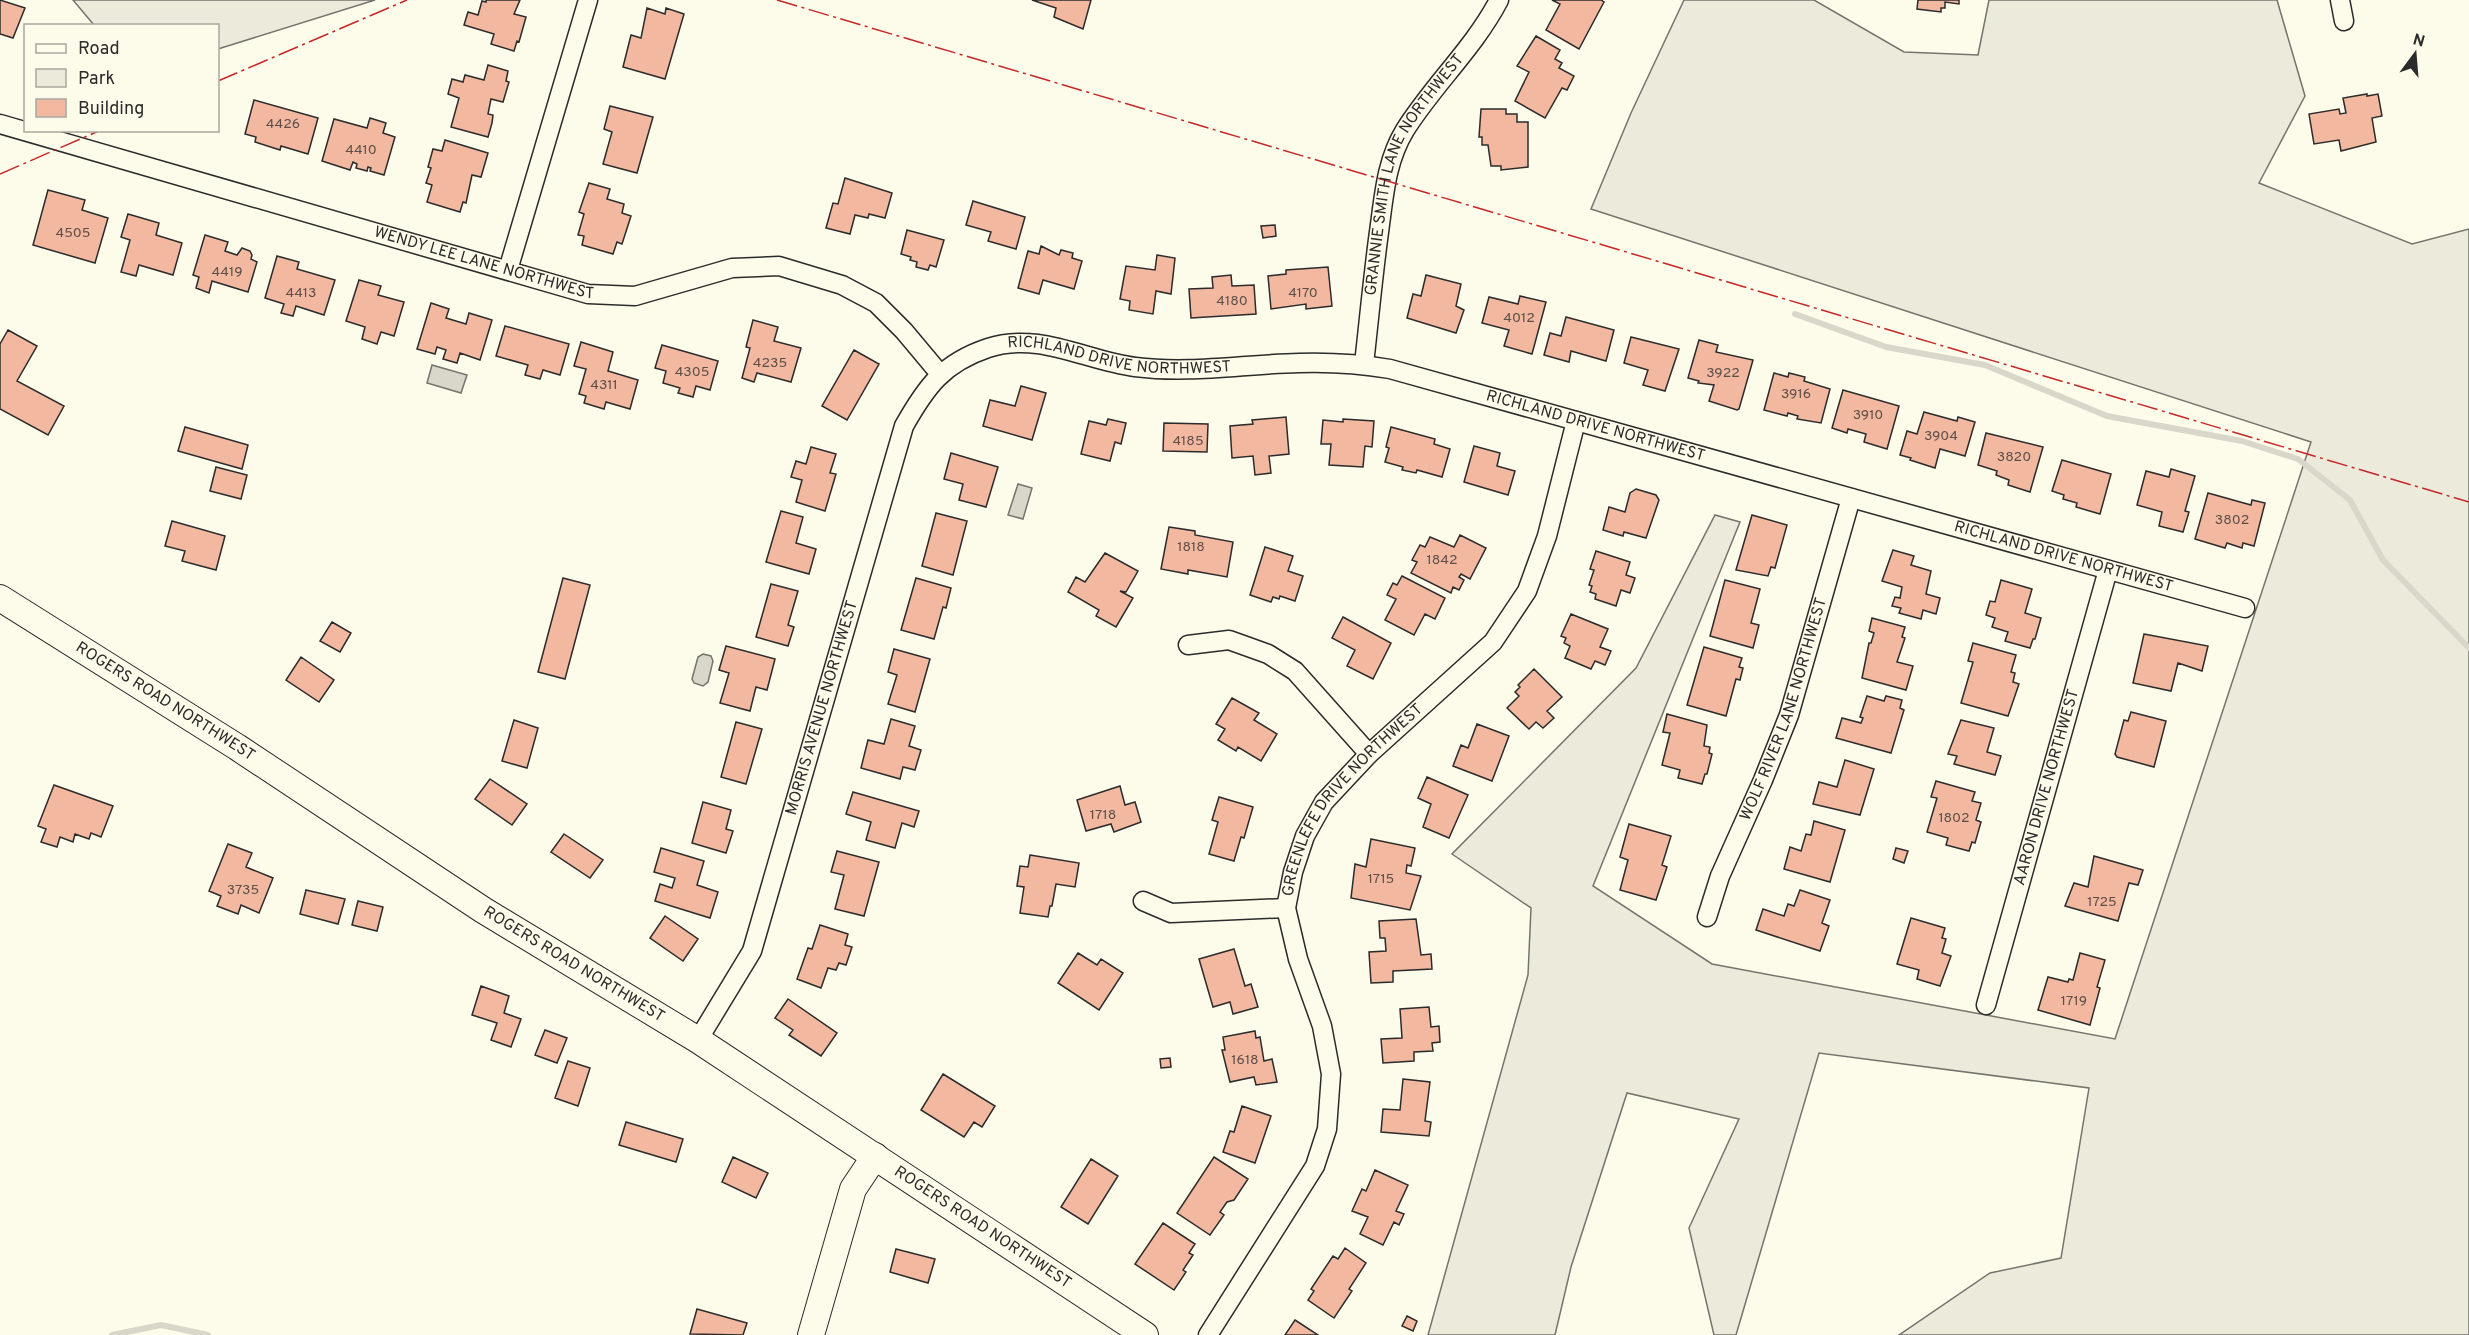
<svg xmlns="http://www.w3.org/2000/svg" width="2469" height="1335" viewBox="0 0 2469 1335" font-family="Overpass,sans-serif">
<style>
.green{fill:#ecebdb;stroke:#74746e;stroke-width:1.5}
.water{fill:#d8d7c9;stroke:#74746e;stroke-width:1.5}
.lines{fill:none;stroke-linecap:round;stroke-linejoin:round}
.stream{stroke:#d8d7c9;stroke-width:6}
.building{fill:#f2b8a0;stroke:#2b2b2b;stroke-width:1.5}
.street-casing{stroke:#2b2b2b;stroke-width:21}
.secondary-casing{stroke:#2b2b2b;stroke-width:28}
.street{stroke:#fdfbea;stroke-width:18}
.secondary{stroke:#fdfbea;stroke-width:26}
.power{stroke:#c62828;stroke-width:1.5;stroke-dasharray:21 4.5 3 4.5;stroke-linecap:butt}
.labels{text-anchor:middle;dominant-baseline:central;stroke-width:4.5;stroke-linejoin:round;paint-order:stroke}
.number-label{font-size:14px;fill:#5d4e48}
.street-label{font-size:16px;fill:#2b2b2b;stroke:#fdfbea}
</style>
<rect width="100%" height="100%" fill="#fdfbea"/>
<path class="green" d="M73,0H375L218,49V26L94,25Z
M1684,0H1814L1904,52L1978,55L1989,0H2277L2305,96L2259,183L2412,244L2469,229V1335H1899L1990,1273L2061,1258L2089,1088L1819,1053L1736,1335H1714L1689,1228L1739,1119L1627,1093L1571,1267L1555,1335H1428L1528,975L1531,908L1452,854L1636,668L1715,515L1740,522L1593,886L1712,964L2115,1039L2311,442L1591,209L1631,113Z"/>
<path class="water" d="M432,365L467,375L461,393L427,383Z
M1018,484L1032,488L1023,519L1008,515Z
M703,654L711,656L713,661L708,682L703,686L694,683L692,679L698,657Z"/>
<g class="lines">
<path class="stream" d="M1795,314L1886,347L1985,365L2107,416L2242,441L2298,459L2350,500L2383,560L2469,648
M112,1335L161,1325L208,1335"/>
</g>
<path class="building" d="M0,0L25,8L13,38L0,34Z
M486,0H520L514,14L526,17L519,42L517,41L514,51L491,44L494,34L464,25L468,12L478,15L482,1L486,2Z
M1032,0H1091L1083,29L1054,17L1056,8Z
M1552,0H1601L1604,2L1579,49L1546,30L1560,4Z
M1918,0H1959V4L1945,2V8H1941V12L1917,9Z
M647,8L665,14L666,8L684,14L665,79L623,67L631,35L641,38Z
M1536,36L1560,50L1555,59L1562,63L1559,68L1574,76L1567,90L1562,88L1545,118L1515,101L1529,72L1517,66Z
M488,65L508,71L506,81L509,82L503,102L491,99L488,114L493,115L492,123L488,137L451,127L459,98L448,94L452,79L463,82L465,75L484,80Z
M2367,94V96L2378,94L2382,116L2372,118L2376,142L2341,151L2339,140L2314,144L2309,114L2339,109L2340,114L2346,113L2343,98Z
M254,100L318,118L308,154L281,146L280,150L255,142L256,137L245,134Z
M610,106L653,117L637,173L603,164L612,132L604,129Z
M1481,109H1506V114H1517V122H1528V167L1501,170V166H1491L1488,145H1482V137H1479Z
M370,118L386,123L383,133L395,137L384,175L370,171L371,168L368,167L367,171L356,168L357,164L353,162L350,170L322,161L334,119L367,128Z
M445,140L488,153L481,177L472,175L466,203L463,202L460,212L427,202L432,185L426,183L431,168L428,167L433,149L442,151Z
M845,178L892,193L885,218L869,214L868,218L855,215L850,234L826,228L833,203L838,204Z
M589,183L610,189L607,199L624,204L622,213L631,216L622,244L617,242L613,254L582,245L584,236L578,235L584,214L579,212Z
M48,190L85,200L82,210L108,218L95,263L33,245Z
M973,201L1025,217L1016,249L988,241L991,232L966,225Z
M128,214L159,223L156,235L182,243L173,275L139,265L136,276L121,272L130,240L121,237Z
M1275,225L1276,236L1263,238L1261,226Z
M907,230L944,240L936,267L930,265L928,270L916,267L917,262L910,260L911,257L901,254Z
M205,235L228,242L225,251L237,255L242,248L250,251L252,255L251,259L257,262L248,292L212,281L209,293L196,288L199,277L193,275Z
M1041,246L1059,255L1061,250L1073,253L1072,258L1082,261L1074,289L1043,280L1039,294L1018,288L1028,251L1039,254Z
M1157,255L1175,258L1171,294L1156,291L1153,314L1129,310L1130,301L1120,299L1126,266L1155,270Z
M277,256L299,262L297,269L335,280L324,315L296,306L293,316L281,313L284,304L265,298Z
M1328,267L1332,306L1306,309V304L1271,309L1268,276L1286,274V270Z
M1231,275L1232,286L1254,285L1256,314L1191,318L1189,289L1213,288L1212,277Z
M1426,275L1461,284L1456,306L1464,310L1456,333L1407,318L1413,294L1421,296Z
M359,280L381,286L378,295L404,302L394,336L381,332L377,344L362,339L365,327L346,321Z
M1520,296L1546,302L1532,354L1504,346L1509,330L1482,323L1489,297L1518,304Z
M431,303L449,309L446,318L466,324L469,313L492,320L480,360L460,353L457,363L443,359L446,350L437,347L435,354L417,349Z
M1566,317L1614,330L1606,361L1571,351L1569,362L1544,355L1550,333L1561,336Z
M753,320L778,327L774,341L801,348L791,382L757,373L754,382L742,378L750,348L746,347Z
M505,326L569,344L560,375L543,370L540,379L525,375L528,365L496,356Z
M8,330L37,346L17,381L64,406L48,435L0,409V344Z
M1631,337L1679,349L1665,391L1643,385L1648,370L1624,363Z
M1699,340L1718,345L1716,352L1753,360L1739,409L1737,410L1709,401L1714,385L1698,383L1699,381L1688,378Z
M581,342L613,352L608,371L638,380L630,409L606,402L604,409L584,403L586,396L579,394L586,369L574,366Z
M662,345L718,361L710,390L696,386L693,397L678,393L680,388L663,383L666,371L655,368Z
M854,350L879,364L847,420L822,406Z
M1774,373L1788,377L1789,373L1805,377L1804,381L1830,389L1821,423L1797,419L1798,416L1788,413L1787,416L1764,410Z
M1021,386L1046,393L1032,440L983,426L990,400L1015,406Z
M1843,390L1899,406L1887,449L1864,442L1866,434L1848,429L1847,433L1832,428Z
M1924,412L1957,421L1958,417L1975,422L1965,456L1940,449L1935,468L1910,460L1911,458L1900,455L1907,431L1917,434Z
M1286,417L1289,454L1269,456L1271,473L1255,475L1253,456L1232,458L1230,426L1253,424L1252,420Z
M1108,419L1126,423L1121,444L1115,442L1110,461L1081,454L1089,421L1106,425Z
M1343,419L1374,421L1372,447L1365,446L1363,467L1329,465L1331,444H1321L1323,420L1343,422Z
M1164,423L1208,424L1207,452L1163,451Z
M185,427L248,445L242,469L178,451Z
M1391,427L1435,439L1434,444L1450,449L1442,477L1417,470L1416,473L1402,470L1403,467L1385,462L1389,448L1386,447Z
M1986,433L2043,447L2030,492L2008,485L2009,480L1996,475L1997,471L1978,465Z
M1474,446L1500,453L1497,466L1515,471L1508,495L1464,482Z
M811,447L836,454L830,473L836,474L825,511L796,502L802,480L791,477L796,461L806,464Z
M951,453L998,467L986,507L959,500L963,484L944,479Z
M2062,460L2111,474L2100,514L2076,507L2077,503L2063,499L2064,495L2052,491Z
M216,467L247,475L241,499L210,491Z
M2171,469L2195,476L2185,511L2189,512L2183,532L2159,526L2162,512L2137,505L2146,471L2169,477Z
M1636,489L1656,495L1659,500L1646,538L1624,532L1623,536L1603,530L1609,507L1625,512L1630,493Z
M2208,493L2251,505L2252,500L2265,503L2254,546L2243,543L2242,548L2227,543L2225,548L2195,539Z
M781,511L803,517L796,543L816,549L809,574L766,562Z
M936,513L967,521L953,575L922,566Z
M1752,515L1787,525L1775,568L1771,567L1768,576L1736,570Z
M172,521L225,536L216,570L182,561L185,551L165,546Z
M1169,527L1195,531V535L1233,542L1227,577L1188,570V574L1161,569Z
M1460,535L1486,548L1470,579L1461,574L1459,577L1464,580L1459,590L1453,587L1451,593L1411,573L1417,562L1412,560L1420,545L1425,547L1430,537L1454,547Z
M1265,547L1293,556L1288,571L1303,576L1295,601L1280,596L1279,599L1273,597L1271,602L1250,595Z
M1893,550L1914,556L1911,565L1931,571L1926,594L1940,598L1936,614L1923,610L1921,619L1899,613L1901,608L1892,606L1895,597L1900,598L1902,587L1882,581Z
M1596,551L1630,562L1626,575L1635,578L1630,593L1621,590L1616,606L1595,599L1596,594L1590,592L1592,586L1589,585L1594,570L1590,569Z
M1105,553L1138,571L1126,592L1120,591L1133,598L1116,627L1096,616L1099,610L1068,592L1076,577L1085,582Z
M1402,576L1445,598L1435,619L1425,614L1414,635L1385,620L1396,599L1387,595L1393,583L1397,585Z
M563,578L590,585L565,679L538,672Z
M916,578L951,588L946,608L943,607L934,639L901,630Z
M1725,580L1760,589L1751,623L1759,625L1753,648L1710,636Z
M2001,580L2032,589L2025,613L2041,618L2035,639H2033L2030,648L2005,641L2008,632L1992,627L1995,618L1986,615L1990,601L1995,602Z
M771,584L798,591L788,625L794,627L788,646L756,637Z
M1571,614L1608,629L1600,647L1611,651L1605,665L1595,661L1591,669L1565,658L1570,646L1564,643L1566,638L1561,636Z
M1343,617L1391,643L1373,679L1347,666L1355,650L1332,638Z
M1872,618L1905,627L1902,637L1905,638L1897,662L1913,666L1906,690L1862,678L1869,643H1871L1874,633L1869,631Z
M332,622L351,633L340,652L320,641Z
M2144,634L2208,646L2202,671L2178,663L2171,691L2133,683Z
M1973,643L2016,655L2011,672L2015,673L2013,682L2019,684L2008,716L1961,703L1973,662L1968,661Z
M726,646L775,659L767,690L756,687L750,711L720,703L729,673L719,670Z
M1704,647L1742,658L1739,667L1743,668L1740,680L1736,679L1726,716L1687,705Z
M894,649L930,659L915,712L888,704L897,675L888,672Z
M301,657L334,680L319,702L286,680Z
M1534,669L1562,697L1547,711L1554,718L1543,728L1536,722L1529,729L1507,708L1519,696L1515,692L1520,687L1518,685Z
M1867,696L1884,701L1886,696L1902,700L1900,708L1904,710L1891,753L1836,738L1842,718L1861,723L1863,718L1860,717Z
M1232,698L1259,713L1254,720L1277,734L1261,761L1238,747L1236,751L1218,740L1225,729L1216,724Z
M2131,712L2166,721L2154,767L2117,757L2115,754L2124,720L2128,721Z
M1667,714L1707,725L1704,746L1710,747L1709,753L1712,754L1707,774H1705L1702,784L1678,778L1680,770L1662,765L1670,733L1663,732Z
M891,719L915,726L909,746L921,750L915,770L903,767L900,779L861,768L868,740L884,744Z
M514,720L538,728L527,768L502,761Z
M1961,720L1994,728L1987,752L2001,756L1995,775L1954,764L1957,756L1948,754Z
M736,722L762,729L746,784L721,777Z
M1477,724L1509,736L1492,781L1453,766L1461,745L1468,748Z
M1845,760L1874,769L1860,815L1813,804L1819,782L1837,787Z
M1427,777L1468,795L1449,838L1423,827L1431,804L1418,798Z
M490,779L527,804L512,825L475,799Z
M1936,781L1975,792L1972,801L1981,803L1976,820L1981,822L1975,843L1972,842L1969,851L1946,845L1948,838L1927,832L1937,798L1931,797Z
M54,785L113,806L101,837L91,833L89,839L75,834L73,842L60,837L57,847L41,842L46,829L38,826Z
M1120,786L1125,805L1135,802L1141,822L1114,832L1111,824L1086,831L1077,800Z
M853,792L919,811L914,827L902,823L895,848L866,840L871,822L846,814Z
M1219,797L1253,807L1244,838L1241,837L1234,861L1209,854L1218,822L1212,820Z
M703,802L731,810L726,829L733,831L726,853L692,843Z
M1814,821L1845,830L1830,882L1784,869L1790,847L1801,851L1806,834L1811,835Z
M1629,824L1671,836L1662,865L1667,867L1656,900L1620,890L1628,860L1620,857Z
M564,834L603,860L590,878L551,852Z
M1371,839L1415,848L1411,866L1407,865L1406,873L1421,876L1410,910L1351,898L1355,864L1366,867Z
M228,844L252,853L246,867L273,878L259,913L241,905L238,914L217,906L221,896L209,891Z
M661,848L704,861L697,885L718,892L710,918L655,901L660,884L672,888L675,878L654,872Z
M1896,848L1908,851L1904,863L1893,859Z
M837,851L879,862L864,916L835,909L844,875L831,872Z
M1030,855L1079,863L1075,887L1056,884L1052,906H1050L1048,917L1020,913L1024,887L1017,886L1020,866L1028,867Z
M2094,856L2143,870L2138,885L2129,883L2118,921L2065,906L2074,883L2088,887Z
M306,890L345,899L338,924L300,914Z
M1800,890L1830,900L1822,923L1829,926L1820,951L1756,930L1763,909L1784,916L1788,904L1794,906Z
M358,901L383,907L377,931L352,925Z
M665,916L698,939L683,961L650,938Z
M1911,918L1945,928L1942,938L1946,939L1942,953L1951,956L1940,986L1917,979L1919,970L1897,964Z
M1416,919L1421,955L1431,954L1432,969L1393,971V982L1371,983L1369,952L1386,951L1385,938H1380L1379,921Z
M820,925L848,934L845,945L852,947L846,965L839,963L836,970L828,968L821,988L797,979L808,948L812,949Z
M1234,949L1245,986L1251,984L1258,1007L1233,1014L1230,1002L1213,1007L1199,959Z
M1078,953L1097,965L1101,959L1123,973L1099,1010L1058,983Z
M2080,953L2105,960L2097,987L2100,988L2090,1025L2038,1010L2048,977L2068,982L2069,979L2073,980Z
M481,986L509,996L504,1013L521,1019L511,1047L491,1040L497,1023L472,1015Z
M788,999L837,1033L821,1056L789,1035L793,1030L775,1018Z
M1429,1007L1431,1027L1439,1026L1440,1042L1432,1043L1433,1051L1414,1052V1061L1383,1063L1381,1039L1402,1038L1400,1009Z
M545,1030L567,1038L557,1063L535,1055Z
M1255,1031L1256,1038L1260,1037L1264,1061L1272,1059L1277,1082L1256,1085L1254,1077L1230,1082L1222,1050H1225L1223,1037Z
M1170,1058L1171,1067L1161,1068L1160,1059Z
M568,1061L590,1068L578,1106L555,1098Z
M943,1074L995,1106L982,1127L974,1122L964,1137L921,1110Z
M1403,1079L1430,1082L1425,1121L1431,1122L1429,1136L1381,1132L1383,1109L1400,1110Z
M1242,1106L1271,1116L1255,1163L1223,1152L1230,1131L1234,1132Z
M626,1122L683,1139L676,1162L619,1145Z
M733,1157L768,1173L756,1198L722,1182Z
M1214,1157L1248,1179L1234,1200L1227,1202L1220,1212L1224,1215L1210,1235L1177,1213Z
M1091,1159L1118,1176L1088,1224L1061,1207Z
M1375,1170L1408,1185L1396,1211L1404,1214L1399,1225L1394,1222L1383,1245L1360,1234L1368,1217L1352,1211L1362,1189L1366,1191Z
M1163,1223L1195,1244L1189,1253L1193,1255L1183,1270L1186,1272L1174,1290L1135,1264Z
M1345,1248L1366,1263L1349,1289L1352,1291L1334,1318L1308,1300L1314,1291L1311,1289L1333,1256L1338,1259Z
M896,1249L935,1259L928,1283L890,1272Z
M697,1309L747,1323L743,1335L690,1334Z
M1407,1316L1417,1321L1413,1331L1402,1326Z
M1295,1320L1318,1335H1285Z"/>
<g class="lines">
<g class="street-casing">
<g id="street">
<path d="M2340,0L2344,21"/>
<path id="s1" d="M0,124L588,294L635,296L732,268L779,266L842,285L876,303L904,331L940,374"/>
<path d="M508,270L588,0"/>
<path id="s2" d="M1364,364C1369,320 1373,276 1379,232C1384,196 1386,161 1405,130C1434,84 1474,48 1499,0"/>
<path d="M1188,645L1229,640L1268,654L1295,671L1369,754"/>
<path d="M1143,901L1171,913L1286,908"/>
<path id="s3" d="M1707,917L1720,876L1763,780L1789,715L1851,498"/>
<path id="s4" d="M1986,1005L2108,570"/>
<path id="s5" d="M698,1040L752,951L904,426C926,387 943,363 988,348C1039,331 1086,361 1135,367C1191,374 1244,364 1299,363C1330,362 1360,364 1390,369L2245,608"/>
<path id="s6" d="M1208,1335L1315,1166L1327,1129L1331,1074L1322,1026L1298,959L1286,908L1293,872L1305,836L1324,802L1369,754L1493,642L1527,591L1547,536L1576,421"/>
</g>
</g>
<g class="secondary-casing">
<g id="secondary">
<path id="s7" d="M0,598L237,747L483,910L698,1040L1145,1335"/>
<path d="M811,1335L853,1189L875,1156"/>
</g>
</g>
<use href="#street" class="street"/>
<use href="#secondary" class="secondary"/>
<path class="power" d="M777,0L2469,502
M218,81L407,0
M0,174L101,130"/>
</g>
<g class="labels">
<g class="number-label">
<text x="283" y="124">4426</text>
<text x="361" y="150">4410</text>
<text x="73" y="233">4505</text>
<text x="227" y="272">4419</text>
<text x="301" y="293">4413</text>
<text x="1303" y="293">4170</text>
<text x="1232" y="301">4180</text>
<text x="1519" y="318">4012</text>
<text x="770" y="363">4235</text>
<text x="692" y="372">4305</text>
<text x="1723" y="373">3922</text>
<text x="604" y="385">4311</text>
<text x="1796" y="394">3916</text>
<text x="1868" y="415">3910</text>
<text x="1941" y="436">3904</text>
<text x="1188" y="441">4185</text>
<text x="2014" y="457">3820</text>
<text x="2232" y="520">3802</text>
<text x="1191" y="547">1818</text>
<text x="1442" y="560">1842</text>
<text x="1103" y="815">1718</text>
<text x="1954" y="818">1802</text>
<text x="1381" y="879">1715</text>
<text x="243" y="890">3735</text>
<text x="2102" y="902">1725</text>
<text x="2074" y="1001">1719</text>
<text x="1245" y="1060">1618</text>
</g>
<g class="street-label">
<text stroke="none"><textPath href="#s2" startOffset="200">GRANNIE SMITH LANE NORTHWEST</textPath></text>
<text stroke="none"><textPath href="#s1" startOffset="504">WENDY LEE LANE NORTHWEST</textPath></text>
<text stroke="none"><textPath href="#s5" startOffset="902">RICHLAND DRIVE NORTHWEST</textPath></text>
<text stroke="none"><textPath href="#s5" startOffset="1388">RICHLAND DRIVE NORTHWEST</textPath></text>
<text stroke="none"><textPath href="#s5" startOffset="1874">RICHLAND DRIVE NORTHWEST</textPath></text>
<text stroke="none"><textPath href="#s7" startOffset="195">ROGERS ROAD NORTHWEST</textPath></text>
<text stroke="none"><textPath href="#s5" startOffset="357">MORRIS AVENUE NORTHWEST</textPath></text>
<text stroke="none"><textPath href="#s3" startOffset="222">WOLF RIVER LANE NORTHWEST</textPath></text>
<text stroke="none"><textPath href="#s4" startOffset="226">AARON DRIVE NORTHWEST</textPath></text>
<text stroke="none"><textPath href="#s6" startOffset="597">GREENLEFE DRIVE NORTHWEST</textPath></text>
<text stroke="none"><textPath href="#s7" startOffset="681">ROGERS ROAD NORTHWEST</textPath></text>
<text stroke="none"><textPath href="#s7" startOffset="1167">ROGERS ROAD NORTHWEST</textPath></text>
</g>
</g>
<rect x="24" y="24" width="195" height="108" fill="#fdfbea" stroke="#a9a89e" stroke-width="1.5"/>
<rect x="36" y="44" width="30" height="9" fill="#fdfbea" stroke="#a9a89e" stroke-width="1.5"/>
<text x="78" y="54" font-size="18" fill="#2b2b2b">Road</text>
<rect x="36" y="69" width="30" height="18" fill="#ecebdb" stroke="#a9a89e" stroke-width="1.5"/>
<text x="78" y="84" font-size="18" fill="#2b2b2b">Park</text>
<rect x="36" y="99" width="30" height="18" fill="#f2b8a0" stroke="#a9a89e" stroke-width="1.5"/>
<text x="78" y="114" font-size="18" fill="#2b2b2b">Building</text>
<g transform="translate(2415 54) rotate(16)" stroke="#fdfbea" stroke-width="4.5" paint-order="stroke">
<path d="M0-4.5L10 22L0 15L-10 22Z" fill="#2b2b2b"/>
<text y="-9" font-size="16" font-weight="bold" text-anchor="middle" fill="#2b2b2b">N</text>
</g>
</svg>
